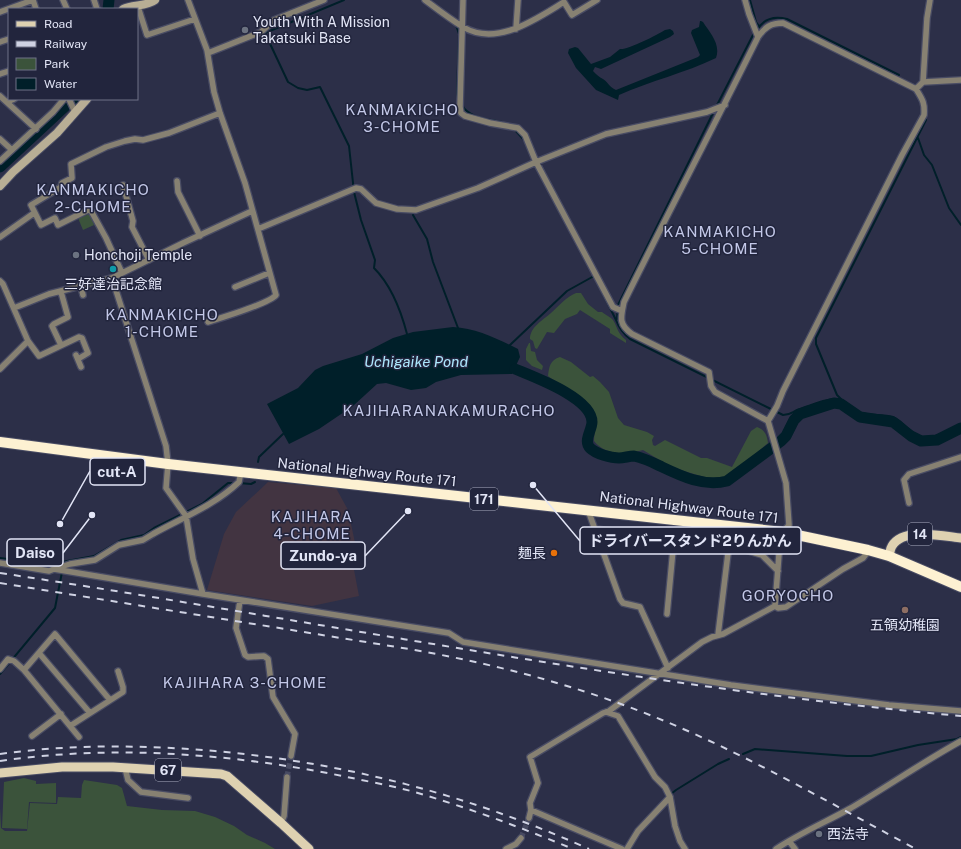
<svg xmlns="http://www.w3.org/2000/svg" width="961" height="849" viewBox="0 0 961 849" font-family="'Public Sans','Noto Sans JP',sans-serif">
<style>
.industrial{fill:#423441}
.green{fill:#3b533b}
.water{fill:#001f29}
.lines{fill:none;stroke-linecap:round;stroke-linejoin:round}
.stream{stroke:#001f29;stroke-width:2}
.river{stroke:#001f29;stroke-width:11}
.street-tunnel{stroke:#474a62;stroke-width:5.5;stroke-dasharray:5.5 3;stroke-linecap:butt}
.street-casing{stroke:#494c64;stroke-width:8}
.secondary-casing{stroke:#494c64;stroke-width:10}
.primary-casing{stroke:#494c64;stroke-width:11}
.highway-casing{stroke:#494c64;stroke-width:12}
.street{stroke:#878172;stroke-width:5.5}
.secondary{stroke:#b8ae95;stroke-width:8}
.primary{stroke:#ded1b1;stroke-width:9}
.highway{stroke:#fdf1d2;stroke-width:10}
.rail{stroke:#cfd2e3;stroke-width:2;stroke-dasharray:7 7;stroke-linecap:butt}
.worship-dot{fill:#6b7280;stroke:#22253d;stroke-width:1.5}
.culture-dot{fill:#0f9aa8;stroke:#22253d;stroke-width:1.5}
.food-dot{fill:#e8710a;stroke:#22253d;stroke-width:1.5}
.education-dot{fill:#8d6e63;stroke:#22253d;stroke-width:1.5}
.labels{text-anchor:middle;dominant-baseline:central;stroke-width:3;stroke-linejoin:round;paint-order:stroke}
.shield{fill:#22253d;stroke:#a8abbe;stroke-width:1}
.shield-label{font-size:13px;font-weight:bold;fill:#e2e5f6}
.poi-label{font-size:14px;fill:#e2e5f6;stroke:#22253d;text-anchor:start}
.street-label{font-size:14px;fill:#e2e5f6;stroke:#22253d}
.neighbourhood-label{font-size:15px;letter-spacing:1px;fill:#c3c8e8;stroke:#22253d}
.water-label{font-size:15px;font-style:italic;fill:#ade7fd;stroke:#22253d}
.leader{fill:none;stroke:#e2e5f6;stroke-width:1.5}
.callout-dot{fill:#e2e5f6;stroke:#22253d;stroke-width:1.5}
.callout{fill:#22253d;stroke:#e2e5f6;stroke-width:1.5}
.callout-label{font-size:15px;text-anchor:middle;font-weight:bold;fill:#e2e5f6}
</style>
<rect width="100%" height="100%" fill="#2c2f48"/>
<path class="industrial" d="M268,482L336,488L348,510L357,552L351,554L359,596L312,606L207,590L224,534L236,512Z"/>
<path class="green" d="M90,214L94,225L83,230L78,218Z
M576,293H581L588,304L598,312H602C605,315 611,317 613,320C618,328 617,333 626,340V343L610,333V329L580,310L577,314L565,319L554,333L547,332L537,349L535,348L533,341L530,339C530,327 543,320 551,313C560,305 566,297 576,293Z
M529,343H530L531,351L535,352L537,360L543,366L542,370L532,366L526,360V349Z
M560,357L571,362L590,377L593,376L600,382L609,392L618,418L624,425L647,432L654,436L652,440L653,445L655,446L665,440L701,458H707L732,467L751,431L757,427C765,430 767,435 768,443L729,476L723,479L708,478L694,474L671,467L643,450C627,455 606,456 594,441C594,435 596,429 595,422C593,397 566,389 548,376C549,367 550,360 560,357Z
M24,778L36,781V784L56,783V803L29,802L27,829L2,828L4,782Z
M84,780L117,785L122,788L127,806L162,810L195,811L215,817L234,826L247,835L265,843L275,849H0V808L1,828L5,831H27L30,803L57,804L58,797L81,798L82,785Z"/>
<path class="water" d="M700,21H701L703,22C710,33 721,44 716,58C685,73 650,81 619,95L618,100L596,90L576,68L568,53L569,49L575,47L578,48L591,64L610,57L620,49C628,50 657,35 665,30L670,29L673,31L674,34L670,37L601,69L595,67L593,71C597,75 599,77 603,79C609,83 609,87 616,90L698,57L700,55L691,33L692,30L699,27Z
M453,327C476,328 498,339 518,349L520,357L512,374L461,375L436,382L426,388L411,390L386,383L377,384L353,406L319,429L289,444L267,404L298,388L315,370L323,366L362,354L393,338L413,332Z"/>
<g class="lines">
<path class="stream" d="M344,0L265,33L288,82L298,88L307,90L320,87L349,146L354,192L361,220L375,260L374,268C391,285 401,311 407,334
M750,0L756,22L759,26
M456,25L459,34L457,94L458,98
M757,30C764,18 775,16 787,19L899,75
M462,105C468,118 489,119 502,122
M716,107L754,33
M514,129L525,141
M918,138L924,155L932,165L949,208L961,225
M536,167L544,182
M413,215L427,239L433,262L458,328
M617,319L618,305L714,111
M510,345L567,291L594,276L616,320C619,328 623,334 630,339L783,415C790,415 791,413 797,410C806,407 826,398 836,399C846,399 850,408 859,412C870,417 882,413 893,417C902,421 907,429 915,434C930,443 947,431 961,424
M841,399L837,395L816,344V338L926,120
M258,462L259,457L283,434
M239,483L251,484L255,482
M0,558L52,565L67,561L94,556L121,540L144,535L154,528L202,504L228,483H235
M0,674L55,608L62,572
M743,754L755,749L847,756H871L918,745L957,739L961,737
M671,794L676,790L718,764L729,759"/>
<path class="river" d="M108,9L109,0
M0,167L73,99
M515,369C534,377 592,398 592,422C592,430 583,441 590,448C596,454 611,458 619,458C624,458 629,456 634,456C643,458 652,462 660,466C681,476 703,487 727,481L781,441L786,436L794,420L800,414L834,403L841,404L860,417L893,422L911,436L921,441L937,440L961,428"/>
<path class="street-tunnel" d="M287,777L291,756
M521,838L529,818"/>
<g class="street-casing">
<path id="street" d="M63,0L67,9
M94,0L97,9
M188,0L207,50L214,92L220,113L245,183L276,295C270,303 221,318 208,322
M425,0C437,9 450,19 463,27C497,47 536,19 564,2L572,15L597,0
M463,0L460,107L461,113L465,116L490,123L518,128L525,135L536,162L613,307L622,311
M745,0L749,14L758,37
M139,10L147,35L195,19
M0,12L33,0L36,9
M516,29L518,0
M0,42L9,39
M208,53L261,32L274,20L324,0
M0,74L9,71
M923,82L961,80
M916,89L923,82L927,18L930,0
M0,96L36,129
M69,99L75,112
M7,102L14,99
M0,139L12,150
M0,161L53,112L64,99
M177,181L178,192L200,236
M123,185L133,221L132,227L149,260
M258,229L356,188L361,189L376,203L397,209L416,210L478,188L536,162L606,134L707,112L725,105
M0,237L34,213
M122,273L106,238L90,209L58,225L55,218L41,225L31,205L61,187L62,183L72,178L71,164L106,147L125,141L135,139L143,140L169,133L220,113
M112,278L166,446L168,464L166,488L186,516L193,559L203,594
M0,281L3,284L28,341L0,369
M81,287L83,295
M235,287L269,273
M61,292L68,317L54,324L52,326L61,345
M14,308L49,294L112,278L183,243L252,211
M28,341L39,356L79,337L82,338L88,353L78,359
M76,355L81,367
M768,421L777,406L783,391L902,155L924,115C925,102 922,99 916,89L783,23C771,23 765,27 758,37C714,126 668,213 624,302C621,317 618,324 632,334L709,372L711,386L715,392L768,421L786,483L789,525L783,532L780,541L775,606
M909,503L904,480L909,474L961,457
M588,510L620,599L623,603L640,607L668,668
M595,529L729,545L718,635
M729,545L762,555L778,571
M0,563L49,571L54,569L203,594L449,633L463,642L731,685L889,705L961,711
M54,569L70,564L95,560L119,545L143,540L153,534C182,518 215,505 239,482L241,472
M240,600L236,628L245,655L248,657L264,656L268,659L273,697L295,734L291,756
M667,614L674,539
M39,653L90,713
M0,669L8,659L14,661L24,670
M606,712L618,716L655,777L665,787L670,797L675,826L680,841L685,849
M70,726L123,692V687L118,671
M32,736L61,714
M79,737L24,670L55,634L110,700
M125,768L128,780L141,792L188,798
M531,810L622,849
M529,818L531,810L530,803L538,783L530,757L603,713L609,711L702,642L712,637L723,634L775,606L778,608L786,607L843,569L863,558L866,554L868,550
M281,823L284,816L287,777
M789,841L795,849
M506,849L516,844L521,838
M627,849L638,831L670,797
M776,849C800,833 826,822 851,808C888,786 923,762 961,741"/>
</g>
<g class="secondary-casing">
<path id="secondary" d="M123,9C133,4 146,7 155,0
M0,186L13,172L57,133L87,99"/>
</g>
<g class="primary-casing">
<path id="primary" d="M889,556C890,553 890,549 892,546C903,527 943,536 961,538
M0,773L62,767H113L221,774L227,776L281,823L309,849"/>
</g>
<g class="highway-casing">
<path id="highway" d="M0,442L168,464L783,532L868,550L889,556L961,587"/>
</g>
<use href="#street" class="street"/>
<use href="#secondary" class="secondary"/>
<use href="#primary" class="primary"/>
<use href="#highway" class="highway"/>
<path class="rail" d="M0,573C320,621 638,687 961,716
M0,583L409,649C484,662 557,680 629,707C729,744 822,799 916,849
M0,754C71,744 144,745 215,751C346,763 469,795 589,849
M0,761C115,744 238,754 352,778C371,782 392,786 411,791C466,807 520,827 573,849"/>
</g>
<g class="worship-dot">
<circle cx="245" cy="30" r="4"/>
<circle cx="76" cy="255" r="4"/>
<circle cx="819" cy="834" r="4"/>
</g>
<circle class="culture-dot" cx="113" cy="269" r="4"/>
<circle class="food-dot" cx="554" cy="553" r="4"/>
<circle class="education-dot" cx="905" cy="610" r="4"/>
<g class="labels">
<g class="shield">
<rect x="470" y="488" width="28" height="22" rx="3"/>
<rect x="908" y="523" width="24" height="22" rx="3"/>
<rect x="155" y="759" width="26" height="22" rx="3"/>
</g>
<g class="shield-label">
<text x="484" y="499">171</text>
<text x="920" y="534">14</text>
<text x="168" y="770">67</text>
</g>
<g class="poi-label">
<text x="253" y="22">Youth With A Mission<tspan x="253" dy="16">Takatsuki Base</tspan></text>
<text x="84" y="255">Honchoji Temple</text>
<text x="113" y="284" text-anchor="middle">三好達治記念館</text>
<text x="546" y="553" text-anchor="end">麺長</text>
<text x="905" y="625" text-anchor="middle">五領幼稚園</text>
<text x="827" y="834">西法寺</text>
</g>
<g class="street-label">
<text transform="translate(367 472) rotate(6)">National Highway Route 171</text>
<text transform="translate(689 507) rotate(7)">National Highway Route 171</text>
</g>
<g class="neighbourhood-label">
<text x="402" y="109">KANMAKICHO<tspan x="402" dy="17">3-CHOME</tspan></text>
<text x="93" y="189">KANMAKICHO<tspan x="93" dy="17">2-CHOME</tspan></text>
<text x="720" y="231">KANMAKICHO<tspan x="720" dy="17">5-CHOME</tspan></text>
<text x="162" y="314">KANMAKICHO<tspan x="162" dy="17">1-CHOME</tspan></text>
<text x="449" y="410">KAJIHARANAKAMURACHO</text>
<text x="312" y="516">KAJIHARA<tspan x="312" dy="17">4-CHOME</tspan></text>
<text x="788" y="595">GORYOCHO</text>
<text x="245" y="682">KAJIHARA 3-CHOME</text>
</g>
<g class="water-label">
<text x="416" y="361">Uchigaike Pond</text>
</g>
</g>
<path class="leader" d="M60 524L90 471M533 485L580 541M92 515L63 553M408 511L365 556"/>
<g class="callout-dot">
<circle cx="60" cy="524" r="4"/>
<circle cx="533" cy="485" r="4"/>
<circle cx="92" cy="515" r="4"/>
<circle cx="408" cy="511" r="4"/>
</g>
<g class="callout">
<rect x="90" y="458" width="55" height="27" rx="4"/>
<rect x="580" y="527" width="221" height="27" rx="4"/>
<rect x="7" y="539" width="56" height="27" rx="4"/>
<rect x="281" y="542" width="84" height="27" rx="4"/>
</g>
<g class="callout-label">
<text x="117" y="477">cut-A</text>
<text x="690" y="546">ドライバースタンド2りんかん</text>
<text x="35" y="558">Daiso</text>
<text x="323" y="561">Zundo-ya</text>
</g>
<rect x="8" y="8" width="130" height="92" fill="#22253d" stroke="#6f7287"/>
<rect x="16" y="21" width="20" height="6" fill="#ded1b1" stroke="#6f7287"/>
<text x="44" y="28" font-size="12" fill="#e2e5f6">Road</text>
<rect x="16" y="41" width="20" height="6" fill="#cfd2e3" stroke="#6f7287"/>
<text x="44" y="48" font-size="12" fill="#e2e5f6">Railway</text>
<rect x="16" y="58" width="20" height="12" fill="#3b533b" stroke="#6f7287"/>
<text x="44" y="68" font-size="12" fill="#e2e5f6">Park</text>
<rect x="16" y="78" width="20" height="12" fill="#001f29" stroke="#6f7287"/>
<text x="44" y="88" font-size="12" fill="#e2e5f6">Water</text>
</svg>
